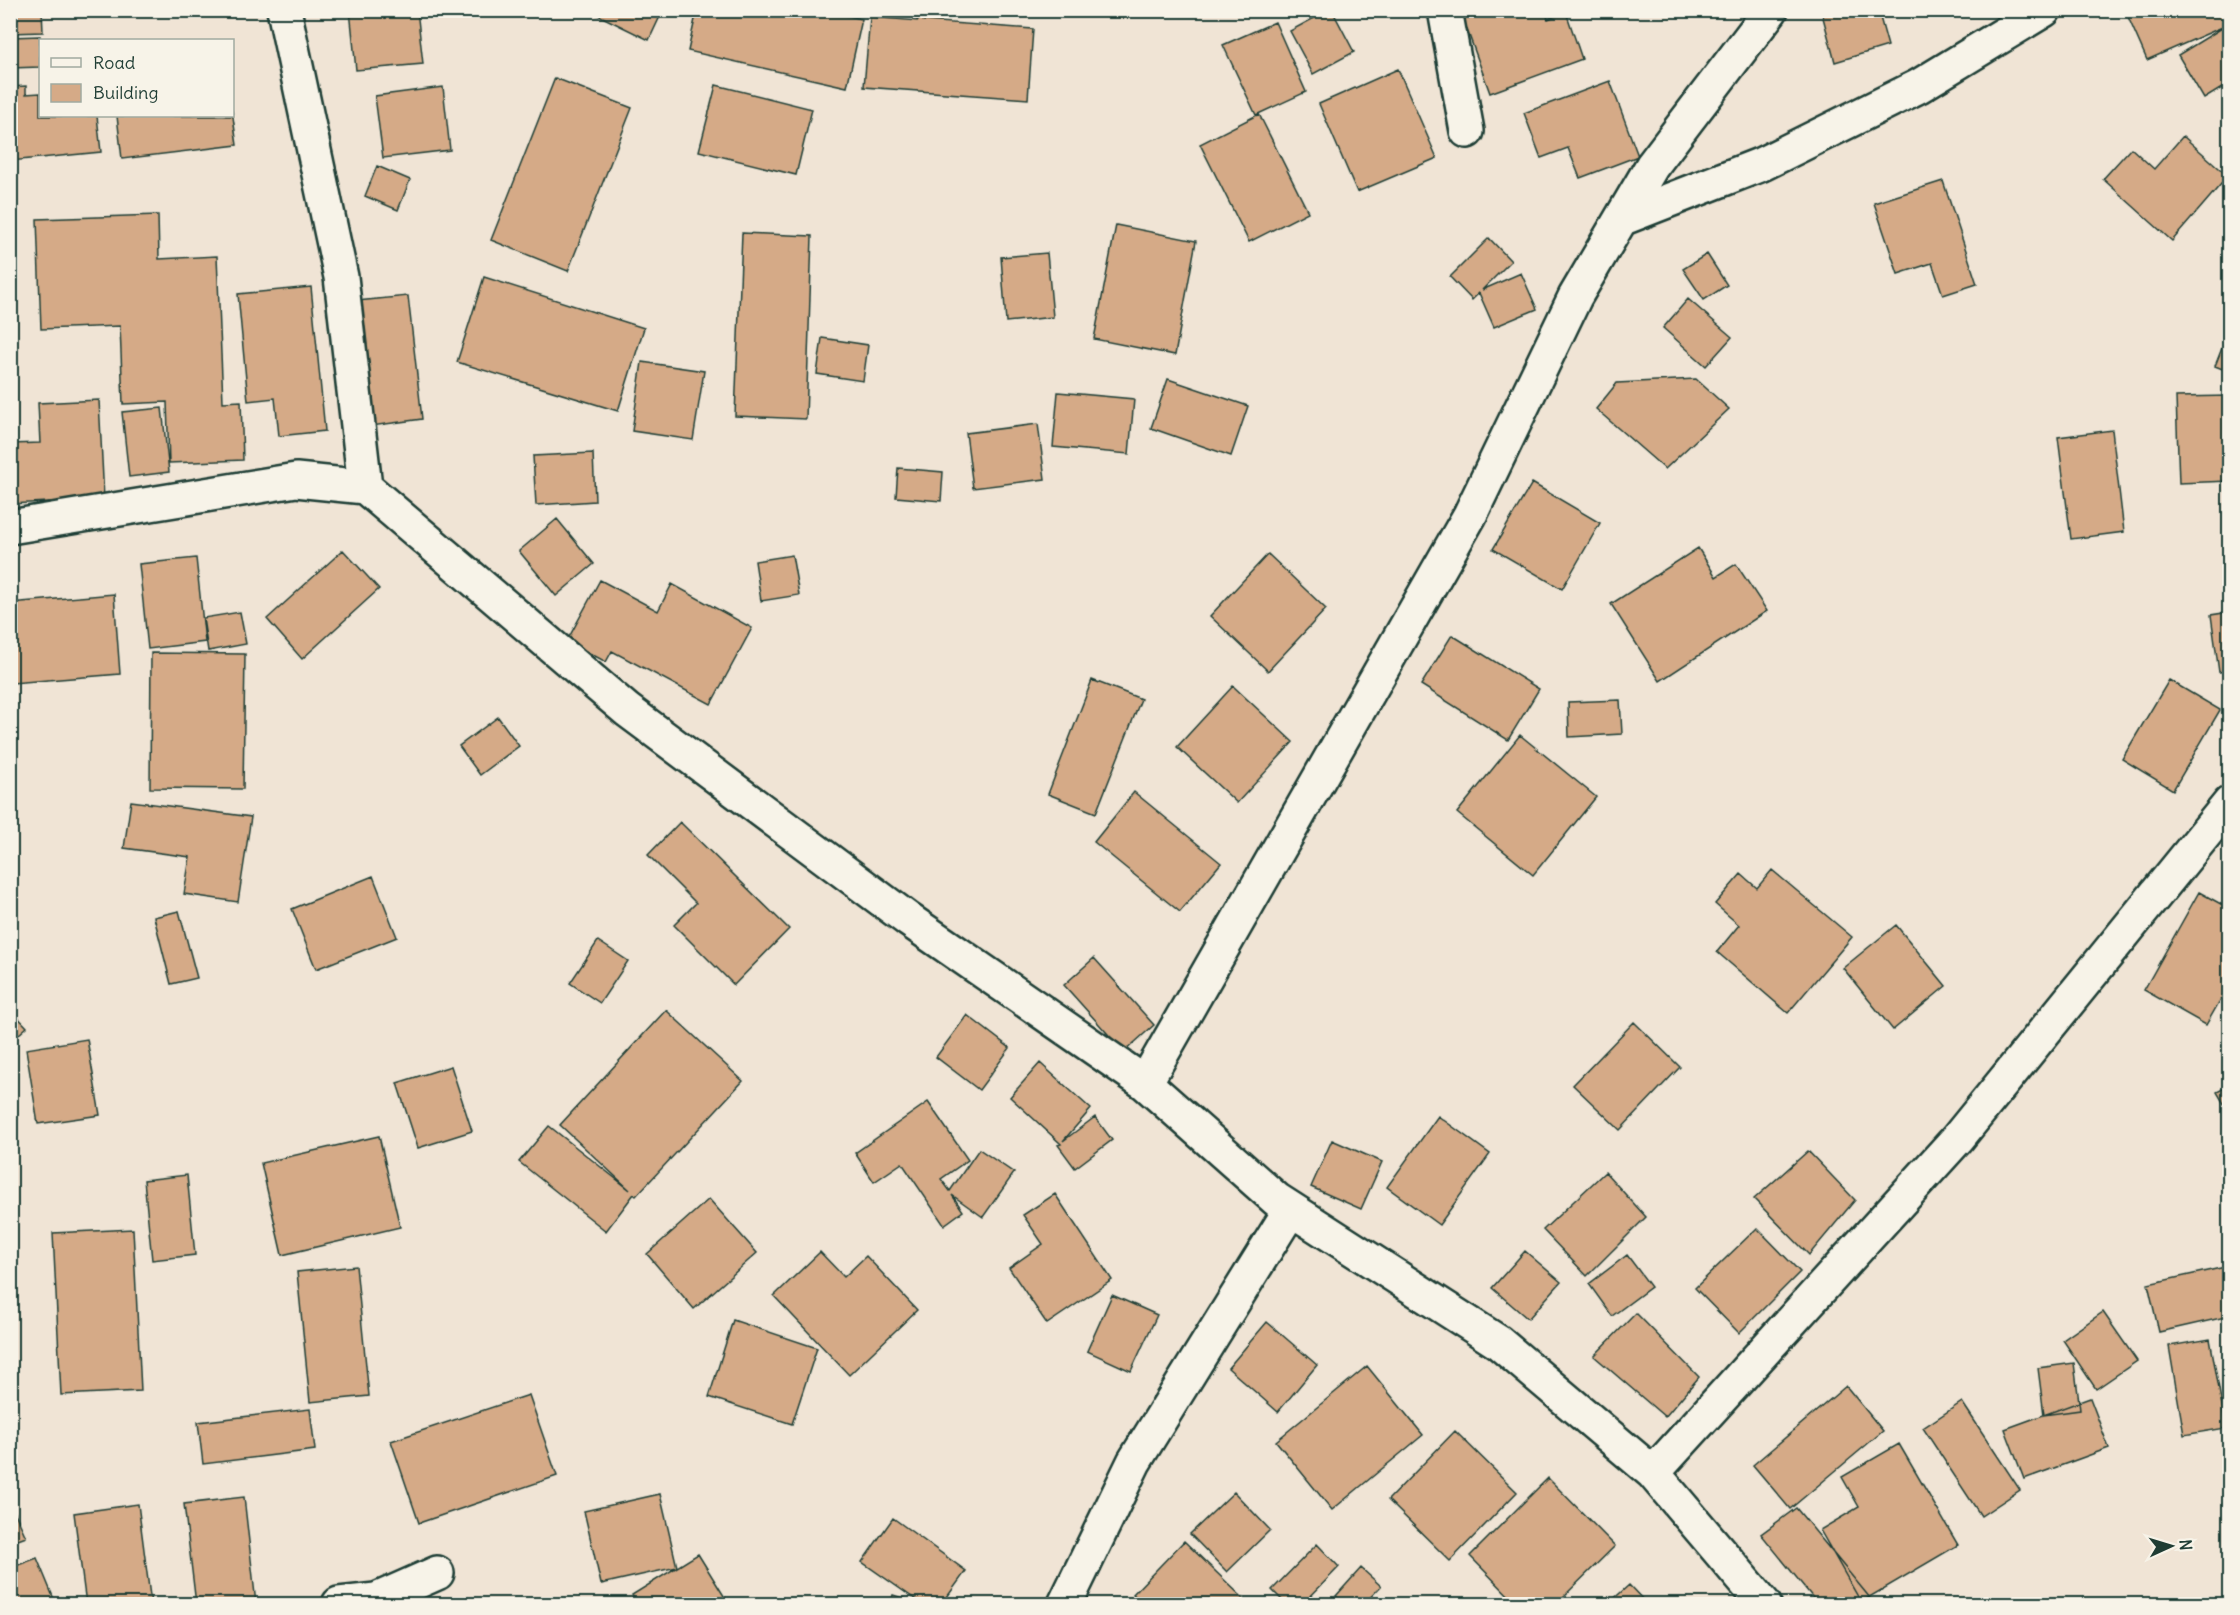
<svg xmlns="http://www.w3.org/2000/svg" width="2240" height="1615" viewBox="0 0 2240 1615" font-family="Delius,sans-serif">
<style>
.building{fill:#d5aa87;stroke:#1f3d34;stroke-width:1.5}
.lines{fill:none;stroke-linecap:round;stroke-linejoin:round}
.street-casing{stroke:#1f3d34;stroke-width:38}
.street{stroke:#f7f3e8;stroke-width:33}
</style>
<rect width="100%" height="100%" fill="#f0e4d5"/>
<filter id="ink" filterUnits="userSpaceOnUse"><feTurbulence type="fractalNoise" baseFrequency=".0167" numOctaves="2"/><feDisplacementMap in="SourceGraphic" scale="12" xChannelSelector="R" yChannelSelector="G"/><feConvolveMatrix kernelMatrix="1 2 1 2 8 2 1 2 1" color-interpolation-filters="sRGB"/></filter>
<g filter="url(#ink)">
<path class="building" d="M10,10H42L43,32L10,33Z
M350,10H417L423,64L356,70Z
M588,10H663L649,40Z
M697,10H823L862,19L847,87L688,51Z
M912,10H940L924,21L1033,29L1028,99L864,87L870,17L918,21Z
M1329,10H1332L1354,52L1313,74L1290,31Z
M1460,10H1545L1548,19L1566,12L1582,59L1490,93Z
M1821,10H1878L1888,46L1835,62Z
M2125,10H2230V83L2204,99L2178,55L2227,25L2147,60Z
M1275,22L1306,92L1256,115L1223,45Z
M40,36V67L10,68V37Z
M1398,69L1437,158L1357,192L1319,104Z
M555,78L632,108L568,271L491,240Z
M1610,81L1638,156L1580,178L1568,148L1541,158L1524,113Z
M716,85L812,109L796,175L699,151Z
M26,86V94L40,93V116H97L101,152L10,161V87Z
M443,87L450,150L383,158L375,96Z
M232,110L237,145L122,159L117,116H232Z
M1259,114L1308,212L1249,242L1200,144Z
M2183,136L2228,176L2172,241L2103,179L2131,148L2154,169Z
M377,166L410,180L398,210L365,196Z
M1943,181L1977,284L1943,295L1932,263L1898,274L1874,203Z
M158,215L159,259L217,256L223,402L241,401L243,460L169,463L167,402L123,404L120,326L41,329L37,219Z
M1116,225L1196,241L1175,355L1094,339Z
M742,233L812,236L806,419L735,416Z
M1489,238L1511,261L1482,290L1521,273L1537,309L1494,327L1479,293L1472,300L1450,277Z
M1047,253L1053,317L1006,322L1001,257Z
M1707,254L1727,285L1704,300L1683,269Z
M484,277L644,328L618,411L457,362Z
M311,287L325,431L279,436L275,398L248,401L238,294Z
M408,296L422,419L371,426L357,301Z
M1688,299L1732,337L1706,366L1663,328Z
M822,338L868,345L863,381L817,374Z
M2224,343L2230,345V372L2215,366Z
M642,362L704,371L693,440L632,431Z
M1168,379L1248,406L1231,456L1151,428Z
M1696,379L1729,409L1665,469L1596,409L1617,383Z
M1058,392L1134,399L1129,454L1053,447Z
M2230,396V481L2179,483L2176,397Z
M99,400L104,499L10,504V444L40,443L38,403Z
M162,408L169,472L129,477L122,412Z
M1038,424L1045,479L973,488L966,433Z
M2112,430L2124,532L2071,539L2058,437Z
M593,453L595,501L536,505L533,456Z
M898,468L943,472L941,501L896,497Z
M1532,483L1600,523L1562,589L1493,549Z
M557,519L594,564L556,596L519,551Z
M1698,548L1716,577L1736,564L1767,611L1660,681L1611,604Z
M343,550L379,589L302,659L267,619Z
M1268,554L1326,609L1268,671L1210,616Z
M792,555L799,595L761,601L755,561Z
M196,558L205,642L148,649L139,564Z
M600,580L658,611L672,584L752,628L711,704L612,651L606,662L567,641Z
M114,594L120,674L12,683L10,603Z
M240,612L246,644L208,651L203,618Z
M2230,612V670L2219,672L2211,615Z
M1452,635L1539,689L1508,740L1421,685Z
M151,653L245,654L243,789L150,788Z
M1092,680L1141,699L1096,813L1048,794Z
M2169,680L2220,710L2173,790L2122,759Z
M1233,686L1293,742L1237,803L1177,747Z
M1620,700L1622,734L1569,737L1568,702Z
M498,717L519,746L480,775L459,746Z
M1520,735L1596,797L1533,875L1457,813Z
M1134,792L1221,863L1180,912L1094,842Z
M131,801L251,817L238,902L184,894L190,857L124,848Z
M680,822L789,929L734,985L674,925L696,903L648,855Z
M1772,870L1852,937L1788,1013L1717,952L1739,925L1715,904L1741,874L1757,888Z
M373,876L397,937L316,969L292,909Z
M2199,892L2230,909V983L2206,1025L2144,990Z
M179,911L197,978L171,984L154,917Z
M1896,925L1946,986L1893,1030L1843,968Z
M598,941L628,961L600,1003L570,983Z
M1094,958L1154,1025L1124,1052L1064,985Z
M10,1009L27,1027L10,1042Z
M666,1010L743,1081L636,1196L634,1194L606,1231L519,1162L549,1126L630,1190L560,1125Z
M967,1015L1010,1048L979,1090L936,1057Z
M1634,1022L1680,1067L1620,1130L1573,1085Z
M87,1039L100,1115L38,1124L26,1049Z
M1040,1063L1091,1109L1063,1141L1095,1117L1112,1140L1075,1168L1058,1145L1061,1144L1010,1097Z
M451,1066L472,1131L418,1148L397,1083Z
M2230,1085V1114L2217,1092Z
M928,1102L968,1160L941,1179L950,1191L979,1149L1014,1173L983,1217L952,1195L963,1211L944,1225L902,1163L874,1182L855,1153Z
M1438,1116L1490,1154L1439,1225L1387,1187Z
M379,1136L400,1227L282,1255L261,1163Z
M1332,1140L1382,1162L1361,1209L1311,1187Z
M1808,1151L1855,1200L1809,1255L1754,1199Z
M1605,1172L1646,1217L1587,1276L1543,1230Z
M187,1175L195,1255L152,1260L144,1180Z
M1055,1194L1112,1280L1047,1324L1009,1268L1043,1244L1023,1215Z
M709,1199L757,1253L694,1309L647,1254Z
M1757,1228L1800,1272L1739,1333L1695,1288Z
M133,1229L141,1391L61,1395L53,1233Z
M1525,1251L1561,1282L1528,1319L1492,1288Z
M820,1252L844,1277L866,1256L917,1310L849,1375L774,1296Z
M1627,1255L1651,1287L1612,1316L1589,1284Z
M356,1266L369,1396L310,1402L297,1272Z
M2230,1266V1316L2159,1332L2148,1284Z
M1112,1295L1157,1315L1131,1371L1087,1351Z
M2103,1312L2137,1361L2096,1389L2063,1340Z
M1636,1313L1699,1377L1665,1417L1594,1356Z
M733,1320L817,1348L792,1424L709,1397Z
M1267,1322L1317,1365L1278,1412L1228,1368Z
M2210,1339L2226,1428L2184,1435L2169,1346Z
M2074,1363L2080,1410L2044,1415L2038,1368Z
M1367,1366L1423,1435L1332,1510L1276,1441Z
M1846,1386L1883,1431L1790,1509L1753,1465Z
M529,1395L557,1476L419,1523L391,1441Z
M2090,1398L2109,1448L2024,1479L2005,1429Z
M1962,1402L2020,1490L1981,1516L1923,1428Z
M310,1409L315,1450L203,1464L198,1422Z
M1455,1431L1517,1492L1450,1561L1388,1500Z
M1899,1444L1958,1545L1861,1602L1820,1530L1859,1507L1842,1477Z
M1548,1478L1615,1546L1556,1604H1517L1470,1556Z
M1234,1492L1270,1530L1227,1572L1190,1534Z
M660,1494L677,1567L601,1584L584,1511Z
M244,1497L256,1604H196L184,1504Z
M10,1502L26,1537L10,1543Z
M138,1504L151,1604H86L74,1513Z
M1796,1508L1875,1604H1818L1761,1534Z
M893,1518L966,1571L942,1604H922L862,1562Z
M1184,1541L1244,1599L1238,1604H1144L1133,1594Z
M1317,1544L1339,1567L1303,1604H1286L1272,1590Z
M698,1554L729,1604H637L632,1595Z
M37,1558L56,1604H10V1568Z
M1361,1568L1381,1586L1364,1604H1345L1336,1596Z
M1629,1585L1647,1604H1608Z
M893,1595L921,1604H890Z"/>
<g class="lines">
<g class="street-casing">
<path id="street" d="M284,10L341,277L365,487
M1445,10L1467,131
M1621,219L1762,164L1919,86L2044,10
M10,527L296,480L365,487L627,710L909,920L1145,1083L1277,1200L1498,1342L1653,1473L1764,1604
M1145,1083L1470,515L1575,297L1652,166L1771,10
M1653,1473L1957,1139L2230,803
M339,1604L376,1600L437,1573
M1065,1604L1134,1462L1291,1209"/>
</g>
<use href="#street" class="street"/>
</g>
</g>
<rect width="2240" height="1615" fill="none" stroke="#f7f3e8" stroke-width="36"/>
<rect x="18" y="18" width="2204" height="1579" fill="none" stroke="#1f3d34" stroke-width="2" filter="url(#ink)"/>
<rect x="39" y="39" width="195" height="78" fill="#f7f3e8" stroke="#a1aaa0" stroke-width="1.5"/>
<rect x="51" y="58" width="30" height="9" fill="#f7f3e8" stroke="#a1aaa0" stroke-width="1.5"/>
<text x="93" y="69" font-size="18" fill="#1f3d34">Road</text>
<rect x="51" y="84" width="30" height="18" fill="#d5aa87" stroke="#a1aaa0" stroke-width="1.5"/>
<text x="93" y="99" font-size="18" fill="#1f3d34">Building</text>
<g transform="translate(2171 1546) rotate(86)" stroke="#f7f3e8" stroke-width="4.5" paint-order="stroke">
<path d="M0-4.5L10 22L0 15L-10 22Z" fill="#1f3d34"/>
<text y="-9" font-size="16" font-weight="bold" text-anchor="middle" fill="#1f3d34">N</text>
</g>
</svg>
